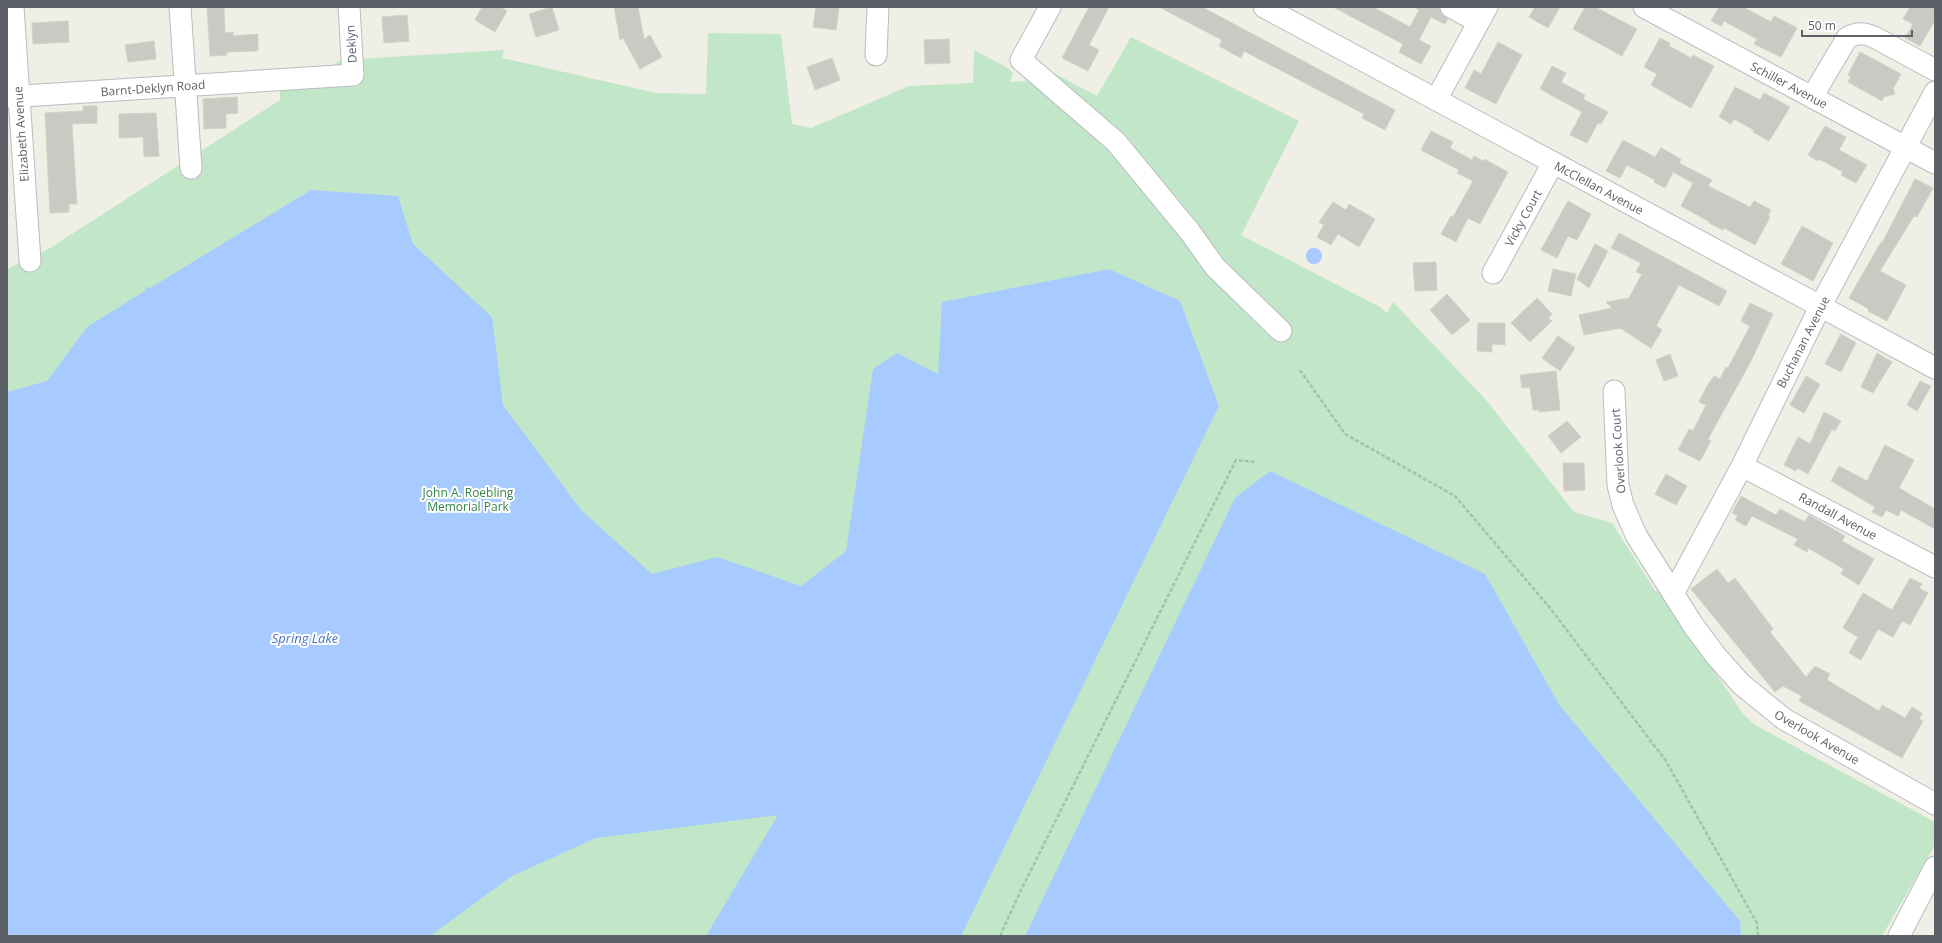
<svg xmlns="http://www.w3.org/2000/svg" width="1942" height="943" viewBox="0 0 1942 943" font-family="'Open Sans',sans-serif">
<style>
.green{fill:#c2e7c8}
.water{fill:#a7caff}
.building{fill:#cac9c3;stroke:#d4d2c4}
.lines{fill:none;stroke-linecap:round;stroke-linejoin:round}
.minor-casing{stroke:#babcc1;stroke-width:23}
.path{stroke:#9ac6ad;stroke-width:2.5;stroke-dasharray:4 2;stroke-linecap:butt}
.minor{stroke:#fff;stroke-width:21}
.labels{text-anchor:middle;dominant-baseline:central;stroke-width:4;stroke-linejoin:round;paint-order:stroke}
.street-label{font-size:12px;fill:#5d6066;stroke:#fff}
.park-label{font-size:12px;fill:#358546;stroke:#fff}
.water-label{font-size:13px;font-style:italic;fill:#4870c3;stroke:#fff}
</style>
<rect width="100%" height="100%" fill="#efefe6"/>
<path class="green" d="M708,33L781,34L792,124L811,128L909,86L973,83L974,50L1008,68L1013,73L1010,82L1027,81L1044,87L1052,72L1097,96L1131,37L1299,121L1241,235L1380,307L1387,313L1393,302L1487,401L1574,512L1612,523L1656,592L1658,588L1744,715L1755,725L1935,822V845L1882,936H7V269L50,248L280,100V86L301,87L341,60L504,50L502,58L656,93L706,94Z"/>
<path class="water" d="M311,190L398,196L413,244L492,317L503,405L581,510L652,574L717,557L801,586L846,551L873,369L897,353L938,374L942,302L1109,269L1180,301L1219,406L961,936H706L778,815L596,838L512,876L430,936H7V392L47,381L87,327L145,291L147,287L150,288Z
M1306 256a8 8 0 1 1 16 0a8 8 0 1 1-16 0Z
M1270,471L1485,574L1560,706L1740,921L1741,936H1025L1235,498Z"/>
<path class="building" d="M207,7H224L225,33L233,32V36L258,34V51L227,52V55L210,56Z
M482,7H500L507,11L495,32L475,20Z
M552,7L559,30L536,37L529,14Z
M614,7H638L644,39L650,35L662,57L640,69L623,38L620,40Z
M816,7H839L836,30L813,27Z
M1089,7H1109L1089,45L1099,50L1088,71L1062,58Z
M1159,7H1202L1395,110L1385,130L1362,118L1364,114L1244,51L1241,58L1219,46L1222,40Z
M1333,7H1373L1410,27L1419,10L1414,7H1439L1441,14L1448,19L1445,24L1431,17L1419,40L1431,46L1421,64L1399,52L1403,44Z
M1535,7H1560L1548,28L1529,17Z
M1585,7H1595L1637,29L1622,56L1573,29Z
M1719,7H1743L1771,22L1774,16L1797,28L1781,57L1754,44L1757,39L1724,21L1721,26L1711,21Z
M1910,7H1935V20L1920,46L1905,38L1913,24L1903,19Z
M407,15L409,41L384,43L382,17Z
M68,21L69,42L33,44L32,23Z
M1660,38L1670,43L1669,46L1691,58L1693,55L1714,66L1691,108L1651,85L1657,74L1644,67Z
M949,39L950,63L925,64L924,40Z
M154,41L156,59L128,62L125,45Z
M1498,42L1522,55L1496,104L1465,88L1474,70L1481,74Z
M1860,52L1901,74L1893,89L1895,94L1884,97L1882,101L1848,82L1851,76L1848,75Z
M832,58L840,80L815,90L807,67Z
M1552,66L1566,73L1561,82L1585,95L1583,99L1608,112L1601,124L1598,123L1587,143L1570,135L1582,112L1540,89Z
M1735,87L1760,100L1764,93L1790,107L1769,141L1753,132L1754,130L1734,119L1731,124L1719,117Z
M237,97L238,113L226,114V128L204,129L203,99Z
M83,106H97V123L72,124L77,204H69V212L50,213L45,113L83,111Z
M156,113L159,156L144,157L143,137L119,138V114Z
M1825,126L1846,137L1839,150L1867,165L1856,183L1841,175L1843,172L1819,159L1818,161L1808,155Z
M1431,131L1453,142L1450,148L1472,160L1474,156L1483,161L1484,159L1508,172L1480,224L1468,218L1456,242L1441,234L1451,216L1453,217L1473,181L1457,173L1459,170L1421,150Z
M1623,140L1655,157L1661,148L1681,159L1679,163L1712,180L1708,186L1750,207L1754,201L1771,210L1768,216L1770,217L1755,245L1724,228L1723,230L1709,223L1710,222L1681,206L1693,183L1673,172L1665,188L1654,182L1655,180L1627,165L1620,178L1606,171Z
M1915,179L1933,188L1917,217L1914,216L1880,271L1906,285L1887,321L1868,311L1869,309L1849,298L1881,242L1882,243Z
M1568,201L1591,214L1577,240L1568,236L1557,258L1541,250Z
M1333,202L1346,210L1349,204L1375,219L1359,247L1338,234L1331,245L1317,237L1324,225L1319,222Z
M1802,226L1833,243L1813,281L1781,264Z
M1619,233L1727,291L1719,306L1679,285L1656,326L1662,330L1651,348L1620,328L1584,335L1579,315L1612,308L1606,302L1629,298L1642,274L1636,272L1641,263L1611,248Z
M1595,244L1608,251L1589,288L1577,279Z
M1436,262L1437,290L1415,291L1413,263Z
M1553,269L1576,274L1571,296L1548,291Z
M1447,294L1470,320L1452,335L1430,310Z
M1537,298L1552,314L1548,318L1552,321L1530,342L1511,323Z
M1750,303L1773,314L1751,361L1708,439L1711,441L1700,461L1678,450L1689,429L1693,431L1706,405L1699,402L1707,386L1714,376L1720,379L1726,367L1728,368L1750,326L1741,321Z
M1478,323H1505V345L1492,344V352L1477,351Z
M1841,334L1856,343L1841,372L1825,364Z
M1558,336L1575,348L1560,371L1542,358Z
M1877,353L1892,362L1873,393L1861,387Z
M1670,354L1678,376L1664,381L1656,360Z
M1556,371L1560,410L1539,412V410H1533L1530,387L1522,388L1520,375Z
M1806,376L1820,384L1804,413L1790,405Z
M1920,381L1931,386L1917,411L1907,405Z
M1824,412L1841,421L1835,431L1832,429L1808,474L1797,468L1796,471L1784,465L1798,437L1810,444Z
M1567,421L1581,437L1561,453L1548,436Z
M1885,445L1914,460L1899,488L1935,509V529L1901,510L1898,516L1886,510L1882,517L1872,512L1875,507L1831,481L1839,466L1867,481Z
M1563,463H1584L1585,490L1564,491Z
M1666,474L1687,486L1676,505L1655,494Z
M1741,496L1776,515L1780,509L1805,522L1809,515L1845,536L1842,541L1874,559L1859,585L1841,574L1844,569L1808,548L1807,552L1794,545L1798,539L1752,516L1746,526L1735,520L1738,516L1732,513Z
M1717,569L1728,583L1735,578L1773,629L1770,632L1806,677L1815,666L1830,674L1827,680L1879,711L1882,705L1905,718L1912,707L1922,713L1919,719L1923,721L1902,758L1799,701L1802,696L1783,686L1775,692L1691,589Z
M1910,578L1922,584L1919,588L1928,593L1910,625L1902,621L1893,637L1878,629L1861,660L1849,653L1858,637L1843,628L1863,593L1892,610Z"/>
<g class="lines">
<g class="minor-casing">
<path id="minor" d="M13,7L30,261
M180,7L191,168
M1050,7L1021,60L1116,142L1190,232L1215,267L1281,331
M1264,7L1935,368
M1451,7L1479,22
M1644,7L1935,163
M876,55L878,7
M7,97L353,75L349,7
M1812,97L1847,38C1857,32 1864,33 1874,37L1935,70
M1436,100L1487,7
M1493,273L1553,163
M1614,391L1618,485L1623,505L1636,535L1693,625L1716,656L1741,684L1784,719L1935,804
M1742,466L1935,567
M1674,592L1742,466L1820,307L1935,92
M1899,936L1935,867"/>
</g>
<path class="path" d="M1300,370L1345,434L1455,496L1550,608L1666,761L1757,923L1758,936
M1000,936L1021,890L1236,460L1257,462"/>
<use href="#minor" class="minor"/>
</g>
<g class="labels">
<g class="street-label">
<text transform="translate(351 44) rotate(-94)">Deklyn</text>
<text transform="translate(1789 85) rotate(28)">Schiller Avenue</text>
<text transform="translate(153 88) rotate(-4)">Barnt-Deklyn Road</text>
<text transform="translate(21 134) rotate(-94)">Elizabeth Avenue</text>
<text transform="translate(1599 188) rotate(28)">McClellan Avenue</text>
<text transform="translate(1523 218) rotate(-61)">Vicky Court</text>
<text transform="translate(1803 342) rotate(-63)">Buchanan Avenue</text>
<text transform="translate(1618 451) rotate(-94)">Overlook Court</text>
<text transform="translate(1838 516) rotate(28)">Randall Avenue</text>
<text transform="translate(1817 737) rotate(30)">Overlook Avenue</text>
</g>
<g class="park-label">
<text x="468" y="492">John A. Roebling<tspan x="468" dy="14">Memorial Park</tspan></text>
</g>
<g class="water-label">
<text x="305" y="638">Spring Lake</text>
</g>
</g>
<rect width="1942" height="943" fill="none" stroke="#5d6066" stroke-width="16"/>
<path d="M1802 30v6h110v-6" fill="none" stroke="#5d6066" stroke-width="2"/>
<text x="1808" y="30" font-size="12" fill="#5d6066" stroke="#ffffff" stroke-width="3" paint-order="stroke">50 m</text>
</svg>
